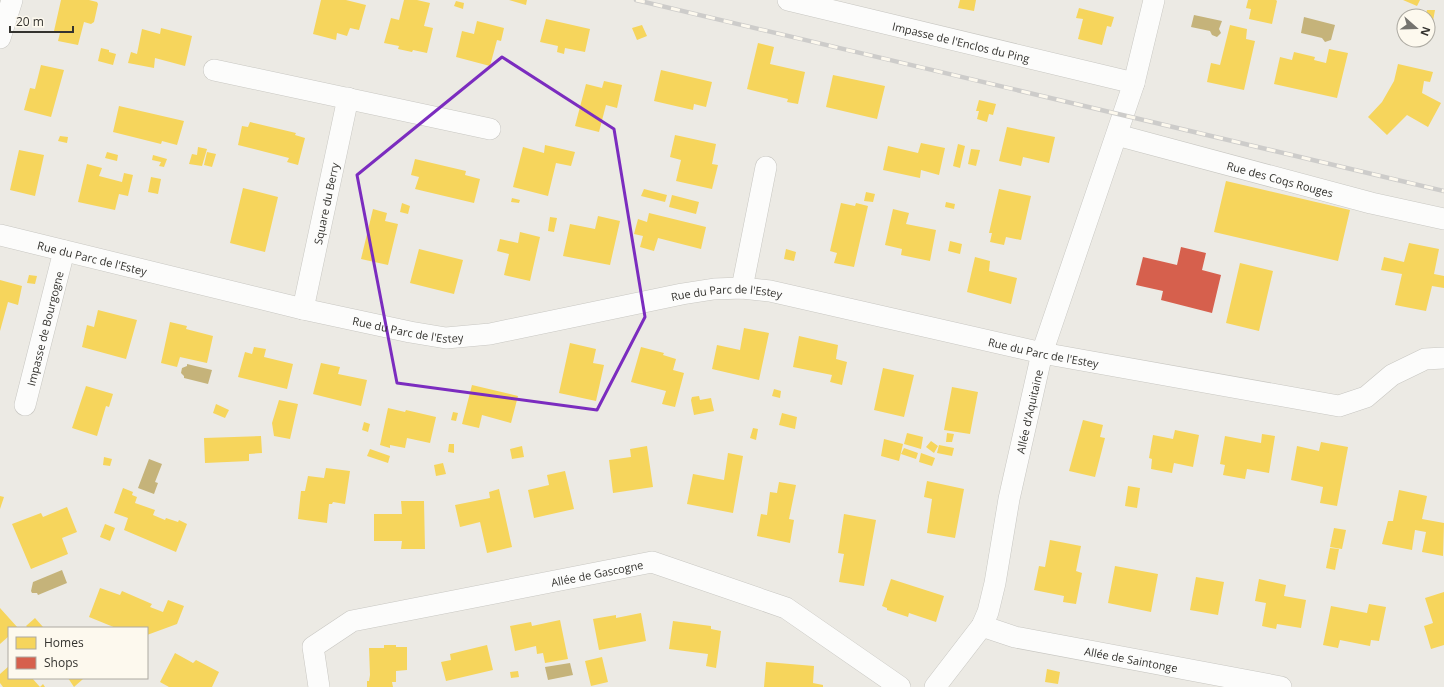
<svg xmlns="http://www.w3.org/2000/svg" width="1444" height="687" viewBox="0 0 1444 687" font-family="'Open Sans',sans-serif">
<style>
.water{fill:#c5b37a}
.homes{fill:#f6d55c}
.shops{fill:#d6604d}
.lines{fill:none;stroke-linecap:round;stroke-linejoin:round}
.street-casing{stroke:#c8c7c2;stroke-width:22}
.street{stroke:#fcfcfb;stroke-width:21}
.rail-casing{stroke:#cdccca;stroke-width:4.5}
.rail{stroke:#fdf9ee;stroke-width:3;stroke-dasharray:9;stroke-linecap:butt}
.marked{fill:none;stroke:#7b2cbf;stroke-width:3;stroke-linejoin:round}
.labels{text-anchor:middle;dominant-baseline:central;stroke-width:4;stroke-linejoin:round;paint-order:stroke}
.street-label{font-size:11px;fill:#34332f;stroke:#fdf9ee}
</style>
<rect width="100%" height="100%" fill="#eceae4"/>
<path class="water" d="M1194,15L1222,21L1219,29L1221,33L1217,37L1212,35L1210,31L1191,27Z
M1304,17L1335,25L1331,40L1325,42L1322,38L1301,33Z
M187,364L212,370L208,384L184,378V376L181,373L182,368L187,366Z
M149,459L162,464L155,482L158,483L154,494L138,488Z
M62,570L67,583L38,595L37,593H32L31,591L33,582Z
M570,663L573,675L548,680L545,667Z"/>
<path class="homes" d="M61,0H89L97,2L98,4L94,22L91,24L84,22L78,45L58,41L60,33L54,31Z
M321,0H346L366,5L359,30L350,28L347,36L337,33L336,40L313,34Z
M404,0H417L430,3L424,26L433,28L427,53L413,50L412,52L398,49L399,46L384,43L391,18L399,20Z
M509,0H527L526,5Z
M960,0H976L974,11L958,8Z
M1248,0H1276L1277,1L1272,24L1249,19L1251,9L1246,8Z
M1403,0H1420L1417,6Z
M456,1L464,3L463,9L454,6Z
M1079,8L1114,17L1111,27L1107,26L1102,45L1078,39L1083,19L1076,18Z
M1427,10H1435L1433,21L1428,20V16H1423V14H1426Z
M546,19L590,29L585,52L565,48L564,54L557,52L558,46L540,42Z
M477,21L504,28L501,41L497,40L490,66L456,57L462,31L474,34Z
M642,25L647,36L637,40L632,28Z
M1230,25L1247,29L1246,39L1255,41L1244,90L1207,82L1211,63L1220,65Z
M161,28L192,36L185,66L155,58L154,68L128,63L131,52L137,54L142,29L160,34Z
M758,43L774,47L770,64L805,72L798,104L787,102L788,99L747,89Z
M101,48L109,50V52L116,54L113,65L98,61Z
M1329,49L1348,53L1337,98L1274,84L1280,57L1292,60L1294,52L1315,57L1314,60L1326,63Z
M1398,64L1433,72L1430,82L1424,81L1422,93L1441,103L1428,127L1407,115L1387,135L1368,117L1382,102L1394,81Z
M41,65L64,70L51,117L24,110L30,88L35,89Z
M661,70L712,82L706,107L694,104L693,110L654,101Z
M833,75L885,86L877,119L826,107Z
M604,81L622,85L617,108L606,105L599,132L575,126L586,84L602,88Z
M979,100L996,104L993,115L989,114L987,122L977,119L979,111H976Z
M119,106L184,121L177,145L162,141L161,144L113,132Z
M250,122L296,133L295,135L305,138L298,165L287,162L289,158L238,145L242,126L248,127Z
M1007,127L1055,137L1049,163L1023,157L1021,166L999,161Z
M675,135L716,144L712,164L718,165L712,189L676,181L681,160L670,157Z
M60,136L68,137L67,143L58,141Z
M921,143L945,148L939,175L921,170L920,178L883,170L888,146L918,153Z
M958,144L965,146L960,168L953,166Z
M545,145L575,152L571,166L556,163L548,196L513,187L523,147L544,153Z
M198,147L207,149L202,166L189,164L192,154L197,155Z
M971,149L980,150L976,166L968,164Z
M19,150L44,155L35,196L10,190Z
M107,152L118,155L117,161L105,158Z
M207,152L216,154L212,167L204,165Z
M153,155L167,159L164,167L159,166L161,162L152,160Z
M415,159L466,171L465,175L480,179L474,203L415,189L419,177L411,175Z
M87,164L102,168L99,176L122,182L124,173L133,175L128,196L119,194L115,210L78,202Z
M151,177L161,179L158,194L148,192Z
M1226,181L1350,210L1338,261L1214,232Z
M243,188L278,197L265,252L230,243Z
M644,189L667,195L665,202L641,196Z
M999,189L1031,196L1021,240L1006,237L1004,245L990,242L992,233H989Z
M866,192L875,194L873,202L864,201Z
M672,195L699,202L696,214L669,207Z
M512,198L520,200L519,203L511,202Z
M946,202L955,204L954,209L945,207Z
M402,203L410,206L408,214L400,212Z
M841,203L855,206L856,203L868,206L854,267L834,263L837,253L830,251Z
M373,209L387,213L385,221L398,224L388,265L361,259Z
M893,209L909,213L906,224L936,230L930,261L901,255L902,249L885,245Z
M649,213L706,227L701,249L658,238L654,251L640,247L643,236L634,234L638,219L647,222Z
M598,216L620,221L610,265L563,256L570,224L595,229Z
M550,217L557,218L554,232L548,231Z
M520,232L540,237L530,281L504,275L509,254L497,251L500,239L518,243Z
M950,241L962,244L960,254L948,251Z
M1409,243L1439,249L1434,274L1444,276V288L1432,286L1426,311L1395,305L1402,274L1381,270L1384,257L1404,262Z
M419,249L463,260L454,294L410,283Z
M786,249L796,252L794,261L784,259Z
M975,257L990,261L989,271L1017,278L1011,304L967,292Z
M1240,263L1273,271L1259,331L1226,323Z
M29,275L37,276L35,284L27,283Z
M0,280L22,286L18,305L8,302L0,331Z
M98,310L137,320L126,359L82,347L87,325L94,327Z
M170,322L187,326L186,329L213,336L207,363L180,357L177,367L161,363Z
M744,328L769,333L759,380L712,369L717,345L740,350Z
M799,336L838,345L836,359L847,362L842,385L830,382L832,375L793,367Z
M570,343L596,349L593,363L604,365L596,401L559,393Z
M254,347L266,349L264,357L293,364L287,389L238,377L245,352L252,354Z
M641,347L664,353L663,355L676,359L673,370L684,373L675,407L662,404L666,391L631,382Z
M321,363L340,367L338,374L367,380L361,406L313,394Z
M883,368L914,375L904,417L874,410Z
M472,385L518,396L511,423L482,415L479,428L462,424Z
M86,386L113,394L109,407L106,406L97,436L72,428Z
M952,387L978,392L970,434L944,430Z
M774,389L781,391L780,398L772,396Z
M699,396L700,400L711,398L714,411L694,415L691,400L692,397Z
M279,400L298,404L290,439L274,436L272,423Z
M216,404L229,410L225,418L213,413Z
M388,408L405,412L406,410L436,417L430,443L407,438L405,448L390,445V448L380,445Z
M453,412L458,413L456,421L451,420Z
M782,413L797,417L795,429L779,425Z
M1083,420L1103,425L1100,437L1105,438L1095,477L1069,471Z
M364,422L370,424L368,432L362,430Z
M753,428L758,429L756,440L750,438Z
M1175,430L1199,435L1193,467L1174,463L1172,473L1151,469L1152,459L1149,458L1153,435L1173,439Z
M907,433L923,437L921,449L904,444Z
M947,433L954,434L952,442H946Z
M1262,434L1275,436L1269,473L1247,469L1245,479L1223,475L1225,465L1220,464L1225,436L1261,443Z
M261,436L262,453L249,454V461L205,463L204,438Z
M884,439L903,444L899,461L881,456Z
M931,441L938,446L934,453L926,447Z
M1321,442L1348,447L1337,506L1320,503L1323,487L1291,480L1297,446L1319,451Z
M449,444H454V453L448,452Z
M939,445L954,448L952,456L937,453Z
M522,446L524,457L512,459L510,449Z
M647,446L653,487L613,493L609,460L631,457L630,449Z
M904,448L918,453L916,459L901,454Z
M370,449L390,456L388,463L367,456Z
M728,453L743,456L733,513L687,504L693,474L724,480Z
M921,453L935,458L932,466L919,462Z
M104,457L112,459L110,466L103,465Z
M443,463L446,474L436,476L434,465Z
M326,468L350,471L345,504L333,502L332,504H329L327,523L298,519L301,491H305L308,476L324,478Z
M565,471L574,509L534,518L528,490L549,485L547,475Z
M927,481L964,489L955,538L927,533L932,499L924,497Z
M779,482L796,485L789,519L794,520L790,543L757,536L761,514L767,515L770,492L777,493Z
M1128,486L1140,488L1137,508L1125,506Z
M123,488L133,492L132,495L137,497L135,503L155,510L153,515L165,520L166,518L178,522L179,520L187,524L176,552L124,530L128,518L114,513Z
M499,489L512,547L487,553L480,522L460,527L455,505L490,498L489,492Z
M1399,490L1427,496L1422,519L1444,523L1443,556L1422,552L1426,532L1415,530L1412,550L1382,544L1388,521H1393Z
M0,496L4,497L0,509Z
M401,501H424L425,549H401L402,541H374V514H402Z
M67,507L77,532L62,538L68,554L31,569L12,524L41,513L43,517Z
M844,514L876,520L864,586L839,582L844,554L838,553Z
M105,524L115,528L110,541L100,537Z
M1334,528L1346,530L1342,549L1330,547Z
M1050,540L1081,546L1076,571L1082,573L1076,604L1063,602L1064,596L1034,590L1039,566L1045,567Z
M1330,548L1339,549L1335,570L1326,568Z
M1115,566L1158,574L1151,612L1108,603Z
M1196,577L1224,582L1218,615L1190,610Z
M891,579L944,596L936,622L909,613L908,617L887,610V608L882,606Z
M1259,579L1286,585L1284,596L1306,600L1301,628L1277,624L1276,629L1262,626L1266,603L1255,601Z
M100,588L120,595L122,591L152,604L150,607L163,612L168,600L184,606L177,624L147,635V628H116L89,617Z
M1444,592V645L1431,649L1424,626L1433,623L1425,598Z
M1369,604L1386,607L1379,641L1371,640L1370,646L1340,640L1338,648L1323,645L1331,606L1367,613Z
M0,608L18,628H9V636L0,644Z
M641,613L646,641L599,650L593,619L616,615V618Z
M35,618L43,627L42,628H28L26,626Z
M560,620L568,659L545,663L543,653L537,654L536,646L515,651L510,626L531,622L532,626Z
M673,621L711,626V629L721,631L716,668L706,666L708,654L669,649Z
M384,645H396V647H407V670L396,671V682H392L393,687H367V681H369L370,675L369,648H384Z
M487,645L493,670L446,681L441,662L451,660L450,654Z
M175,653L193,663L196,660L219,672L212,687H169L160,682Z
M602,657L608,682L591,686L585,661Z
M766,662L814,666L813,683L823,685V687H764Z
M9,666V678H32L40,687L43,684L45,687H3L0,683V674Z
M1047,669L1060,672L1058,684L1045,682Z
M518,671L519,677L511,678L510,672Z
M68,678H82L83,679L74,687Z"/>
<path class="shops" d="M1181,247L1206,253L1202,270L1221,275L1212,313L1161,300L1163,291L1136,285L1143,257L1177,265Z"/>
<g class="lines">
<g class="street-casing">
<g id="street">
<path id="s1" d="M788,0L1134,83"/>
<path d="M0,38L12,0"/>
<path d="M214,70L490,129"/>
<path id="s2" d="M1117,135L1371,203L1444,219"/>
<path id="s3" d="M0,235L303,309L410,332L446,338L490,334L682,294L714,289L742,288L770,291L1042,353L1339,406L1366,397L1392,375L1425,359L1444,358"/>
<path d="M742,288L766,167"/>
<path id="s4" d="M303,309L348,98"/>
<path id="s5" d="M25,405L64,251"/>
<path id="s6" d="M982,626L1015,637L1281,687"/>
<path id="s7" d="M319,687L313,647L352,621L652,562L786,608L900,687"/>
<path id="s8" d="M935,687L982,626L988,612L995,583L1009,499L1042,353L1134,83L1154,0"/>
</g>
</g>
<use href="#street" class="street"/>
<g class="rail-casing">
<path id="rail" d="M636,0L1444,191"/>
</g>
<use href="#rail" class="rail"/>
</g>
<path class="marked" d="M502,57L614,129L645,317L597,410L397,383L357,175Z"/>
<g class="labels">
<g class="street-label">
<text stroke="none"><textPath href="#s1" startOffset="178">Impasse de l'Enclos du Ping</textPath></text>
<text stroke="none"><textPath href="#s2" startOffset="169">Rue des Coqs Rouges</textPath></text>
<text stroke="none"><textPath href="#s4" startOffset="108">Square du Berry</textPath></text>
<text stroke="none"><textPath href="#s3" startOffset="95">Rue du Parc de l'Estey</textPath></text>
<text stroke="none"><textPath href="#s3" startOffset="743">Rue du Parc de l'Estey</textPath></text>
<text stroke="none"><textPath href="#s3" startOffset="419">Rue du Parc de l'Estey</textPath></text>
<text stroke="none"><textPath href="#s5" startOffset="79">Impasse de Bourgogne</textPath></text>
<text stroke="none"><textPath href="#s3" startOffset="1067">Rue du Parc de l'Estey</textPath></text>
<text stroke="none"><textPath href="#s8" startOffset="297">Allée d'Aquitaine</textPath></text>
<text stroke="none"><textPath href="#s7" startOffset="337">Allée de Gascogne</textPath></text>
<text stroke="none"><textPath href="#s6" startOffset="153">Allée de Saintonge</textPath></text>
</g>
</g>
<rect x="8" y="627" width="140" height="52" fill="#fdf9ee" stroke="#adaaa2"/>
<rect x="16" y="637" width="20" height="12" fill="#f6d55c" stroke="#adaaa2"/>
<text x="44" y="647" font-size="12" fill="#34332f">Homes</text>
<rect x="16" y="657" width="20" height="12" fill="#d6604d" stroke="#adaaa2"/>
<text x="44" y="667" font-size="12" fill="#34332f">Shops</text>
<g transform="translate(1416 28) rotate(110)"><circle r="19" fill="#fdf9ee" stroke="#adaaa2"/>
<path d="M0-3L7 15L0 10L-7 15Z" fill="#74736e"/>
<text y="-6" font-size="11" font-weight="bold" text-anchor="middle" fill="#34332f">N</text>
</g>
<path d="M10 26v6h63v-6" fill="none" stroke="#34332f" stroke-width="2"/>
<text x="16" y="26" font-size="12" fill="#34332f" stroke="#fdf9ee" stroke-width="3" paint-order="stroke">20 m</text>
</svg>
